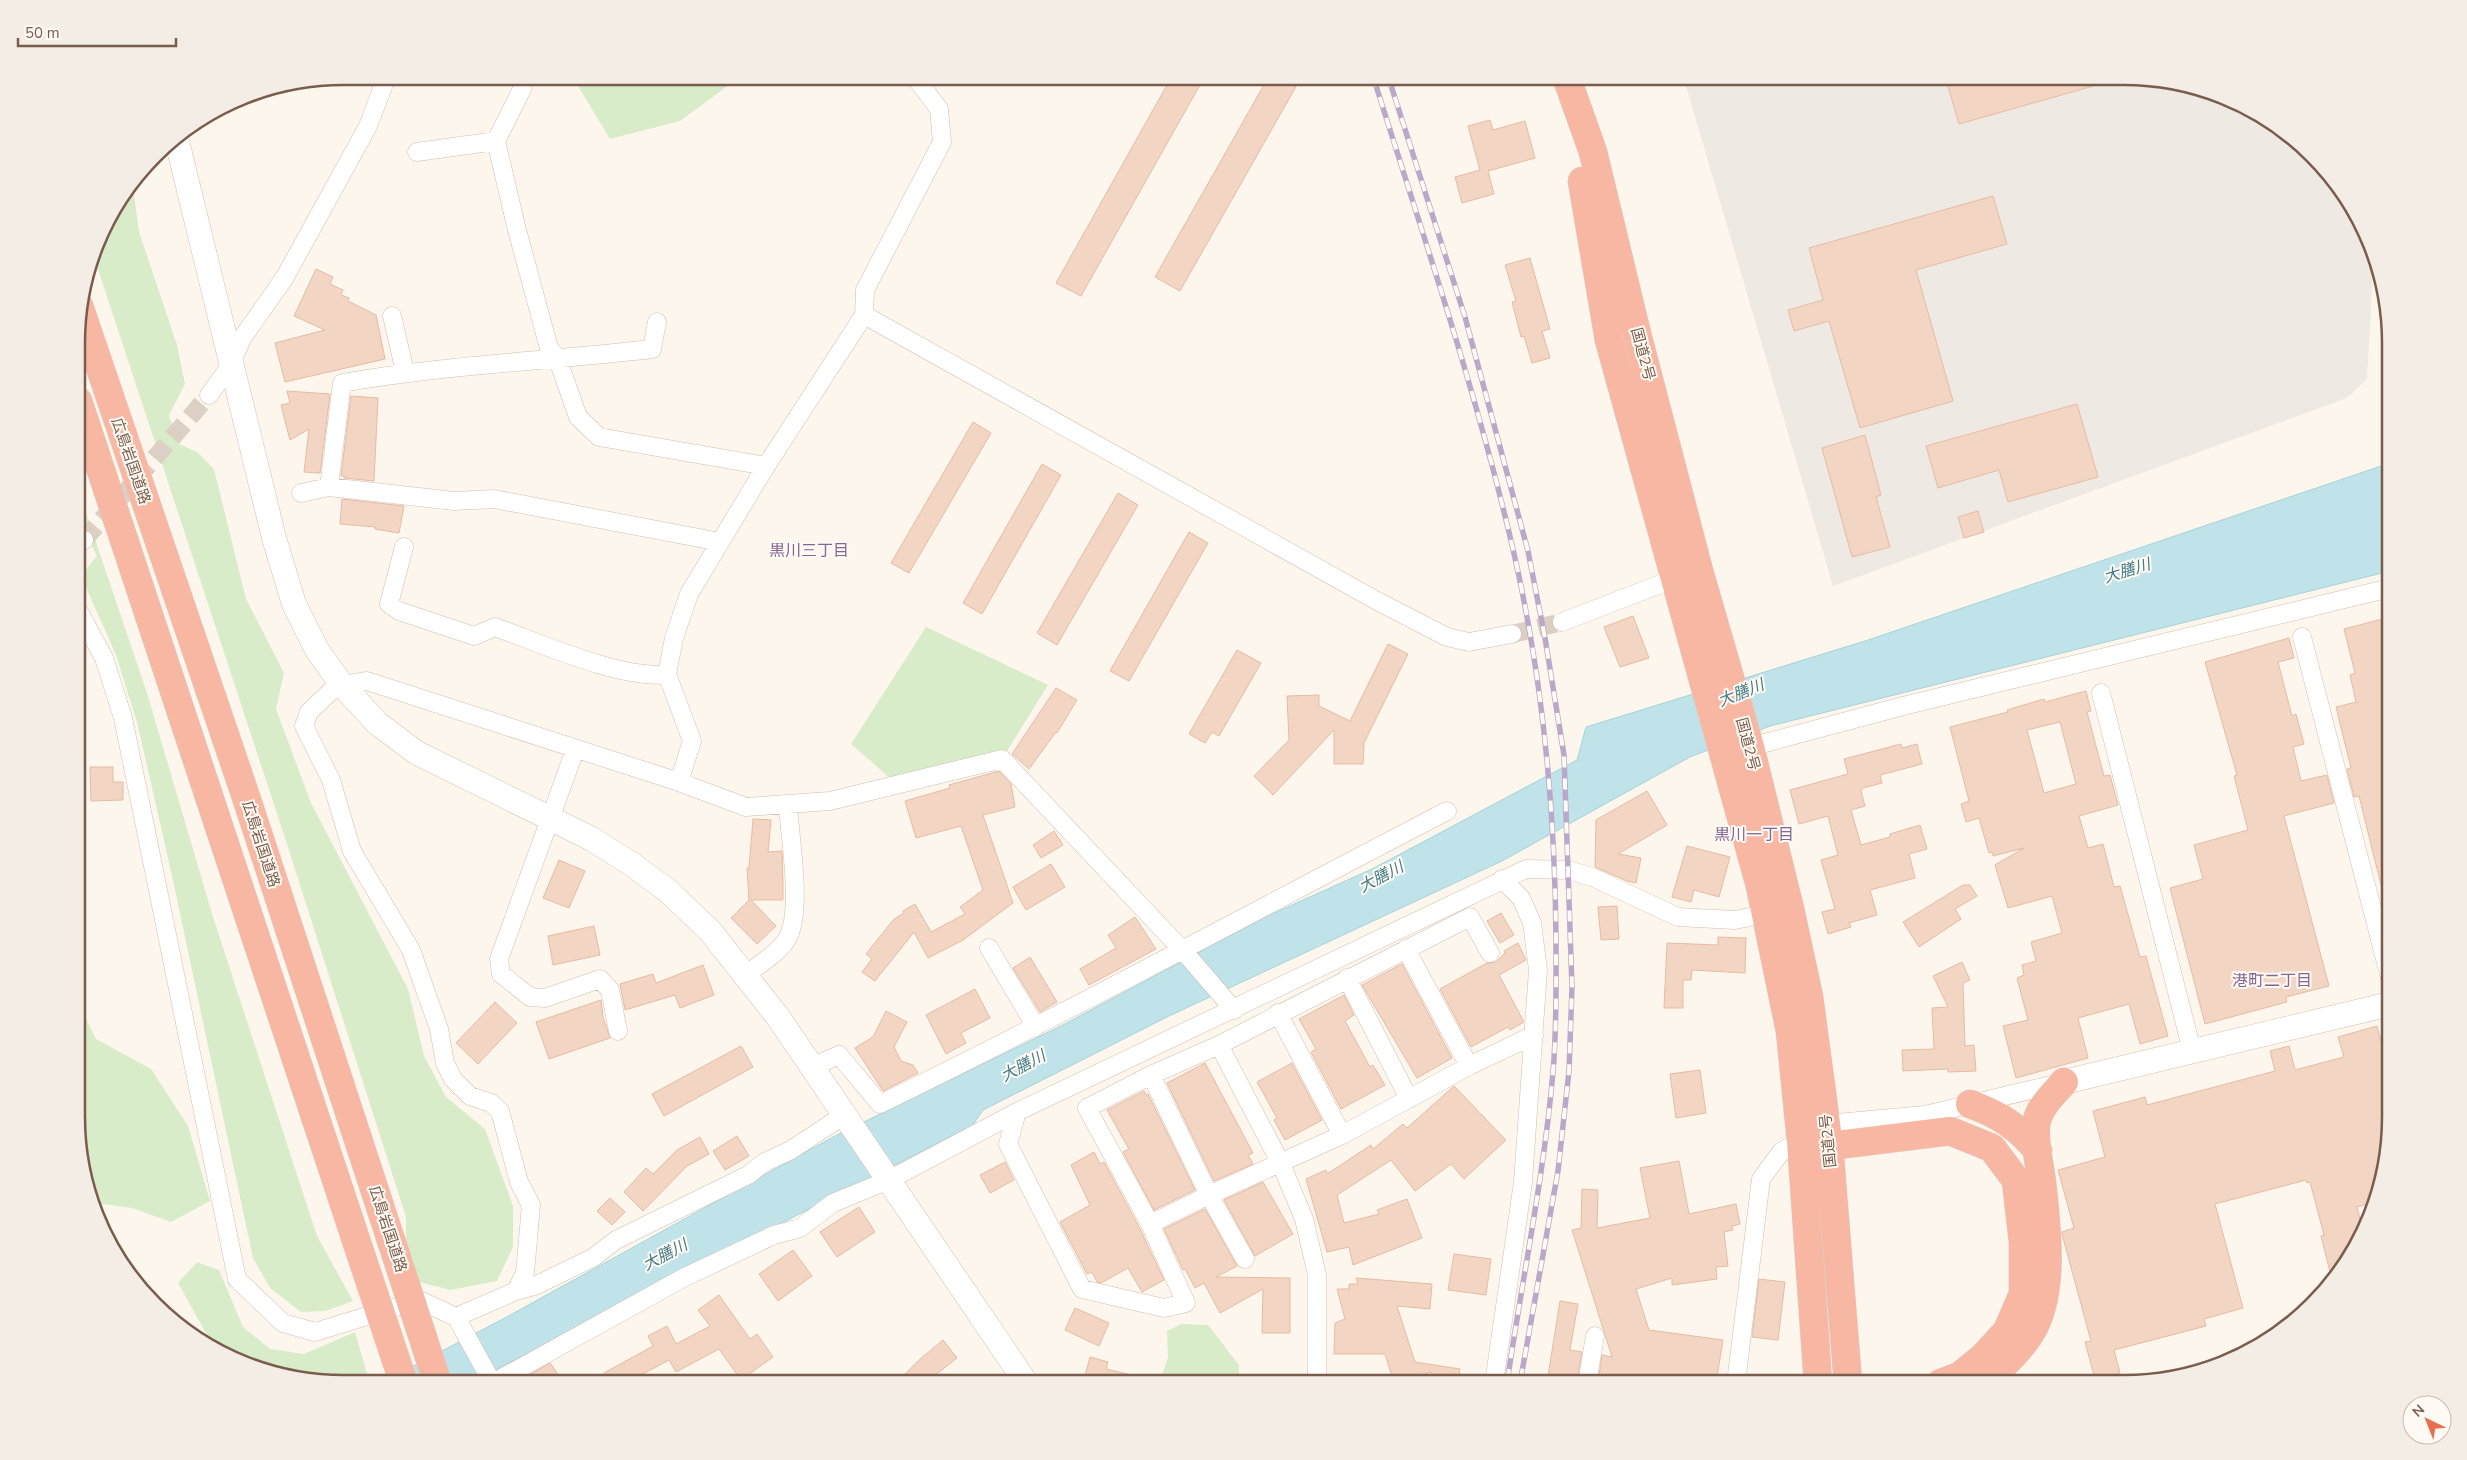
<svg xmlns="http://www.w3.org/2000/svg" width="2467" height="1460" viewBox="0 0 2467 1460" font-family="'Nunito Sans','Noto Sans JP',sans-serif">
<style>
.industrial{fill:#efe9e4}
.green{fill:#d8ecc9}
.water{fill:#bfe3e8;stroke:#a5d3da}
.building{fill:#f3d5c3;stroke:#e6bba3;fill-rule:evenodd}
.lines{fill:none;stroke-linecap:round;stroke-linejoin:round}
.street-tunnel{stroke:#dcd0c4;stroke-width:18;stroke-dasharray:18 9;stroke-linecap:butt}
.street-casing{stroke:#d1beb0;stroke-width:19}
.secondary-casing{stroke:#d6c0b0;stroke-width:25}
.highway-casing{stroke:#dad1cd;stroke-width:29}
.street{stroke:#fff;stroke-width:18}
.secondary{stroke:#fff;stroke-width:24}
.highway{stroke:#f7b7a3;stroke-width:28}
.rail-casing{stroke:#b9a8c9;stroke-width:5.5}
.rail{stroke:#fffaf3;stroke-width:4;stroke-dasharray:11;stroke-linecap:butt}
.highway-bridge-casing{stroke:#dad1cd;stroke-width:29;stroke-linecap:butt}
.highway-bridge{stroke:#f7b7a3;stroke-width:28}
.labels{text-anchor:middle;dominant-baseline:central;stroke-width:4;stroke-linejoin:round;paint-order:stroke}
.street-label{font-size:15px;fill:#7a5c4d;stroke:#fffaf3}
.neighbourhood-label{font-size:16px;fill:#846695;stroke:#fffaf3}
.water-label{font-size:16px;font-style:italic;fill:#437c86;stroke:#fffaf3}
.rim{fill:none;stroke:#7a5c4d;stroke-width:2.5}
</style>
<rect width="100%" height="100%" fill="#fdf6ec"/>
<path class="industrial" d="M1683,76H2124L2193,85L2258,112L2312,154L2346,195L2374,252L2367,379L2347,398L1833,586Z"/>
<path class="green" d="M572,76H741L680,121L610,139Z
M133,187L139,232L177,345L185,384L169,415L179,444L197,452L214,469L246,599L284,673L276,709L311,803L408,989L424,1056L446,1097L485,1129L513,1206V1247L497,1281L450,1290L419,1282L406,1250V1217L286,841L94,257L104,225Z
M78,489L147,693L213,917L317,1236L353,1301L325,1311L301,1312L270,1288L253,1258L171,871L137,722L116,655L81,576L97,556L78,520Z
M926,627L1048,685L1002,759L898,785L851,744Z
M78,1002L96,1039L151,1069L188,1126L210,1201L171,1222L132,1208L96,1203L92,1205L91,1203L78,1152Z
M197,1262L219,1270L243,1327L270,1349L304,1354L355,1332L367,1373L342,1384L274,1375L216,1351L178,1283Z
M1181,1324L1208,1325L1239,1365V1383H1159L1168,1358L1167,1331Z"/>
<path class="water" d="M2390,463V571L1770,726L1690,757L1502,861L1169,1016L983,1110L973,1125L468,1384H379L503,1319L835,1136L1063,1025L1263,918L1372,869L1577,760L1586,727L1865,641Z"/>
<path class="building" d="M1172,76H1205L1081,296L1056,283Z
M1269,76H1302L1180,291L1155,277Z
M1945,76H2110L2111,81L1959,124Z
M1490,120L1493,130L1525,121L1535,158L1488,171L1494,194L1462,203L1455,177L1480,170L1468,126Z
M1993,196L2007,244L1916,270L1953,401L1860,428L1829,321L1794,331L1788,310L1823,300L1809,248Z
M1530,258L1550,329L1542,331L1550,358L1532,363L1524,336L1521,337L1512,302L1516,301L1505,265Z
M316,269L333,277L330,284L343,290L341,295L349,298L348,301L376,315L385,359L285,382L275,343L325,330L294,316Z
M287,391L330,394L320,473L304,472L309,429L290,440L281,405L290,403Z
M351,396L378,398L374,481L344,478V476H341Z
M2077,404L2098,477L2008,502L1999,470L1938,488L1926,446Z
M973,422L991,433L909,573L891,563Z
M1865,435L1881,495L1876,497L1890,547L1852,557L1822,448Z
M1042,464L1061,475L982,614L963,603Z
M1118,493L1138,505L1057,645L1037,633Z
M342,499L404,506L399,533L375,529V527L340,524Z
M1978,511L1984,532L1964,538L1958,517Z
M1189,532L1208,543L1129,681L1110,671Z
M1633,616L1649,658L1620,667L1604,627Z
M2390,617V896L2384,897L2359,796L2354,797L2347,769L2351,768L2336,707L2356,702L2350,675L2355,673L2344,629Z
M2289,638L2294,658L2278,662L2292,716L2296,714L2304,744L2293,747L2301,781L2327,775L2334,803L2284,816L2329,986L2286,997L2287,1002L2205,1024L2170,888L2203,879L2194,845L2248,830L2234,776L2237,775L2205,662Z
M1388,644L1408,654L1364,743L1363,764H1334V730L1273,795L1254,776L1289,740L1287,696L1319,695V706L1350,721Z
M1237,650L1261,663L1219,736L1212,732L1205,743L1189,734Z
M1056,688L1077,700L1057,733L1056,732L1029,769L1012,754Z
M2086,691L2091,711L2087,712L2104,776L2110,775L2118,805L2079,816L2088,848L2103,844L2114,887L2120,886L2140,957L2146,956L2168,1036L2140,1044L2129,1004L2078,1018L2088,1058L2016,1078L2003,1026L2028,1020L2017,978L2024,975L2022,965L2036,961L2031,942L2062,933L2052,896L2008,908L1995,865L2024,848L1993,856L1992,852L1989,853L1979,818L1966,822L1961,804L1969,801L1950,727L2008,712L2007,710L2044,699L2045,702ZM2060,722L2076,784L2044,793L2027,730Z
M1901,744L1902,748L1917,744L1922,764L1880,775L1882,783L1863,788L1861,791L1865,806L1851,810L1861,845L1890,837V834L1920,825L1927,849L1909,854L1915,878L1870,890L1877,915L1849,923L1851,927L1828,934L1822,912L1835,909L1821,860L1838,855L1828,816L1799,824L1790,790L1848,774L1844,759Z
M90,767H113V782H123V800L91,801Z
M999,771L1011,784L1015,807L983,815L1013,903L963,940L928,958L914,932L875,981L862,972L872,959L866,954L894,919L904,913L903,911L915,904L931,932L965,914L960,907L983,890L961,826L916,838L905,801L950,788L949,785Z
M1647,791L1667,825L1618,854L1641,858L1636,883L1627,881L1595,867L1596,820Z
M753,819L771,820L768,852L782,851L783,882V900H751L776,926L757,944L731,918L749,900L747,868H749Z
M1054,831L1063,845L1041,858L1033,845Z
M1687,846L1730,857L1719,897L1694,890L1691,902L1672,897Z
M559,860L585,871L569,908L543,898Z
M1051,864L1065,887L1026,910L1013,887Z
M1963,885H1970L1977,896L1955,909L1961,919L1919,947L1903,922Z
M1617,906L1619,939L1601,940L1598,907Z
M1501,913L1514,935L1500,943L1487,921Z
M1135,917L1156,949L1089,985L1080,969L1116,948L1108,935Z
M594,926L600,955L553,965L548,936Z
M1718,937L1746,938L1745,973L1692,970L1691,980H1683V1008H1664L1667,943L1718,945Z
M1518,943L1526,960L1499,975L1524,1022L1510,1030L1508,1027L1471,1047L1440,989L1487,963L1496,962L1505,953L1504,951Z
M1030,957L1057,1002L1040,1012L1013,968Z
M1962,962L1970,980L1963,983L1965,1046L1974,1045L1976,1071L1948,1072V1069L1903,1071L1902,1050L1934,1049L1932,1008L1948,1007L1933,976Z
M1402,964L1452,1058L1417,1078L1362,985Z
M703,965L714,995L680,1008L675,995L625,1010L620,984L653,974L656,983Z
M975,989L990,1018L961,1033L966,1043L946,1054L926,1015Z
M1344,995L1354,1015L1345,1021L1370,1067L1373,1065L1385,1085L1341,1109L1311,1052L1316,1049L1299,1019Z
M601,1000L603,1017L610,1038L549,1059L536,1022Z
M495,1002L517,1023L478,1064L456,1043Z
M886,1011L907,1022L894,1047L901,1061L913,1065L918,1073L883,1091L855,1048L873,1037Z
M2377,1026L2390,1075V1134L2382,1186L2375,1202L2357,1207L2363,1230L2355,1251L2332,1280L2321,1236L2324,1235L2310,1182L2307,1183L2306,1180L2215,1204L2243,1308L2204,1319L2206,1326L2114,1350L2120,1373L2095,1379L2085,1342L2091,1341L2062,1234V1232L2074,1228L2058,1170L2105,1157L2093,1111L2145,1097L2147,1105L2275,1071L2270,1051L2289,1046L2295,1070L2344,1057L2338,1037Z
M741,1046L753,1067L664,1116L652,1094Z
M1205,1063L1253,1153L1248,1155L1253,1164L1214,1181L1167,1083Z
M1292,1063L1322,1120L1285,1140L1274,1120L1277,1118L1257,1082Z
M1700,1070L1706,1113L1676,1118L1670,1074Z
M1454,1086L1506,1140L1464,1179L1451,1164L1415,1191L1391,1160L1337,1195L1344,1223L1379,1214L1377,1210L1407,1199L1422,1238L1353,1265L1349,1247L1327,1252L1306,1179L1326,1170L1327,1174L1371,1145L1373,1149L1403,1124L1407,1128Z
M1144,1091L1146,1095L1148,1094L1195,1190L1154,1210L1123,1152L1129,1149L1107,1110Z
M737,1136L749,1156L725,1170L713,1151Z
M700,1137L709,1154L687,1166L643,1211L624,1192L646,1168L653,1174L677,1150Z
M1094,1152L1100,1164L1104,1162L1140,1229L1164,1280L1142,1292L1128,1268L1101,1283L1097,1282L1092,1272L1087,1274L1060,1222L1090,1205L1071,1165Z
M1679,1161L1689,1214L1736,1204L1740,1224L1732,1226L1733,1230L1724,1232L1728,1266L1716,1267L1717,1279L1672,1285V1278L1636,1289L1649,1330L1723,1340L1716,1383H1598L1602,1355L1612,1357L1572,1230L1581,1228L1582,1189L1598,1190L1597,1228L1650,1218L1640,1168Z
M1005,1162L1014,1180L990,1193L980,1175Z
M1263,1182L1293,1234L1255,1256L1224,1200Z
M610,1198L625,1212L612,1225L597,1211Z
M859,1207L875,1232L837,1257L820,1232Z
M1205,1209L1237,1266L1216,1277L1290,1278V1333H1262L1263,1289L1220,1313L1204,1283L1195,1288L1185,1269L1183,1270L1164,1229Z
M793,1250L812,1276L778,1301L759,1274Z
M1454,1254L1491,1259L1486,1295L1448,1290Z
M1356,1278L1432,1284L1430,1309L1397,1306L1415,1362L1460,1369L1458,1383H1429L1431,1372L1394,1383L1385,1354H1334L1335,1323L1345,1319L1337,1289H1349V1284H1358Z
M1759,1279L1785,1282L1778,1340L1752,1337Z
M719,1295L750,1339L757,1334L773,1357L741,1380L719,1349L676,1372L669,1360L624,1384H610L604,1373L653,1346L648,1336L667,1326L676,1344L710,1326L698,1310Z
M1560,1301L1578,1304L1570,1350L1582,1352L1577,1381L1548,1376Z
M1075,1308L1109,1323L1099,1346L1065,1330Z
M943,1340L957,1358L924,1384H895L919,1360Z
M1090,1357L1108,1362L1106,1369L1140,1377V1384H1083Z
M550,1363L565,1384H515L520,1380Z"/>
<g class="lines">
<path class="street-tunnel" d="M84,540L209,395
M1512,634L1562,622"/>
<g class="street-casing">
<path id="street" d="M496,141L517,230L549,348L558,360L578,417L599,437L766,466
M417,152L496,141L522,89
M864,315L1379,602L1447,637L1469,642L1512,634
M392,316L405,372
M209,395L228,369L243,337L285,277L368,126L387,76
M329,487L342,383C444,365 549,361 652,349L657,322
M301,493L329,487L454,501L494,499L720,542
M78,544L84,540
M404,547L389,604L399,611L474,636L495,627C540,643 622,680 667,674
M78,610L104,658L123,718L237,1279L283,1323L315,1332L419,1300L456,1317L493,1384
M1562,622L1684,575
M2302,637L2390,978
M2101,693L2192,1051
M1750,747L1903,706L2390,588
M575,750L499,959L501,974L530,997L545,998L600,979L610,990L618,1031
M679,782L692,741L667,674L674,638L689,594L766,466L864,315L865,290L942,142L939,109L914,76
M989,948L1036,1027
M1406,949L1469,1066
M746,975C758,965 779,953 787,939C803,912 790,839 788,806
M1347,978L1409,1099
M1278,1013L1342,1135
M1219,1045L1281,1164L1304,1219L1317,1275V1383
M812,1067L839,1055L880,1104C1071,1011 1258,909 1447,811
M1151,1075L1209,1195L1245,1259
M1017,1112L1008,1144L1082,1289L1164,1308L1186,1303L1150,1224L1087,1108L1151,1075L1219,1045L1470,917L1490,953
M1150,1224L1209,1195L1342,1135L1469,1066L1534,1035
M516,1291L525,1273L531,1205L519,1182L500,1111L491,1103L470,1096L453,1079L445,1063L439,1029L411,950L352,851L331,780L304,726L309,712L330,692L342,685L367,681L679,782L746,807L830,801L1002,759L1186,954L1234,1010
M456,1317L516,1291L537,1285L594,1257L616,1240L748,1175L765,1162L791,1150L844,1115
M493,1383L683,1278L774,1235L800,1228L833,1203L889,1180L1017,1112L1526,869L1568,870L1592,877L1678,917L1735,920L1775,912
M1494,1383L1523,1182L1538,970L1532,923L1521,898L1502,879
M1587,1383L1595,1336
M1736,1383L1761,1179L1781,1152L1826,1124L1925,1115L2064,1082"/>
</g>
<g class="secondary-casing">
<path id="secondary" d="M176,137L274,538L294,604L317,650L342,685L377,723L417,753L590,838L630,863L667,890L710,931L778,1017L1027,1384
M2064,1082L2390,1004"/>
</g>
<g class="highway-casing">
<path id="highway" d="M1566,76L1593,152L1637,334L1699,571L1750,747L1790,909L1809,997L1829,1146L1848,1383
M1582,181L1609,340L1760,886L1790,1031L1801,1141L1818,1383
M79,306L245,794L391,1240
M78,401L359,1249
M1970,1104C1999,1114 2018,1127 2038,1151
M1811,1142L1829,1146L1950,1131L1992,1148L2016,1180L2023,1242V1294L2007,1331L1983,1357L1960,1376L1941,1383
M1982,1383C1998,1371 2016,1354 2028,1337C2056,1298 2047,1228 2042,1183C2040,1166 2034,1144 2036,1126C2037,1109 2053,1094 2064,1082"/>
</g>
<use href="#street" class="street"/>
<use href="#secondary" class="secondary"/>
<use href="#highway" class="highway"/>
<g class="rail-casing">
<path id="rail" d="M1373,76C1423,236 1478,395 1515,558C1543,682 1555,811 1556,938C1556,982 1557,1027 1553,1072C1544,1176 1522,1280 1507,1383
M1388,76L1465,317L1528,551L1545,638L1564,755L1572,987L1569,1071L1558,1171L1520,1383"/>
</g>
<use href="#rail" class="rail"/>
<g class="highway-bridge-casing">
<path id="highway-bridge" d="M391,1240L438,1384
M359,1249L404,1384"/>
</g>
<use href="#highway-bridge" class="highway-bridge"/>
</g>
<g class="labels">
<g class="street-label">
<text transform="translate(1643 354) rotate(75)">国道2号</text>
<text transform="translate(131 461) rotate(71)">広島岩国道路</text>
<text transform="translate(1748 744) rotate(75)">国道2号</text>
<text transform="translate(261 844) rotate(72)">広島岩国道路</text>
<text transform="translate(1828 1141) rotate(-96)">国道2号</text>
<text transform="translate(388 1229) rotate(72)">広島岩国道路</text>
</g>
<g class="neighbourhood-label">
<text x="809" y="551">黒川三丁目</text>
<text x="1754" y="835">黒川一丁目</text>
<text x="2272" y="981">港町二丁目</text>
</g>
<g class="water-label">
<text transform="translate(2127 571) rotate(-17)">大膳川</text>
<text transform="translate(1741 693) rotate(-22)">大膳川</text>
<text transform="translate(1381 877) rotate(-28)">大膳川</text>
<text transform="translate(1023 1066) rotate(-28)">大膳川</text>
<text transform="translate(665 1255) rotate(-28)">大膳川</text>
</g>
</g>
<path d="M0 0H2467V1460H0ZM343 85H2124A258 258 0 0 1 2382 343V1117A258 258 0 0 1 2124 1375H343A258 258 0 0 1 85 1117V343A258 258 0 0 1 343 85Z" fill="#f4ede6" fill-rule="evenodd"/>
<path class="rim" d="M343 85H2124A258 258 0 0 1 2382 343V1117A258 258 0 0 1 2124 1375H343A258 258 0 0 1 85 1117V343A258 258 0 0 1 343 85Z"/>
<g transform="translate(2427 1420) rotate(317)"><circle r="24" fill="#fffaf3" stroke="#cabbb1"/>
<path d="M0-4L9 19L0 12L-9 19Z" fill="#e76f51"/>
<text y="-8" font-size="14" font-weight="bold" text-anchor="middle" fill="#7a5c4d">N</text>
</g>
<path d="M18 38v8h158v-8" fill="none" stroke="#7a5c4d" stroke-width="2.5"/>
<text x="25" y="38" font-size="15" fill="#7a5c4d" stroke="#fffaf3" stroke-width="4" paint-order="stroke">50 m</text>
</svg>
